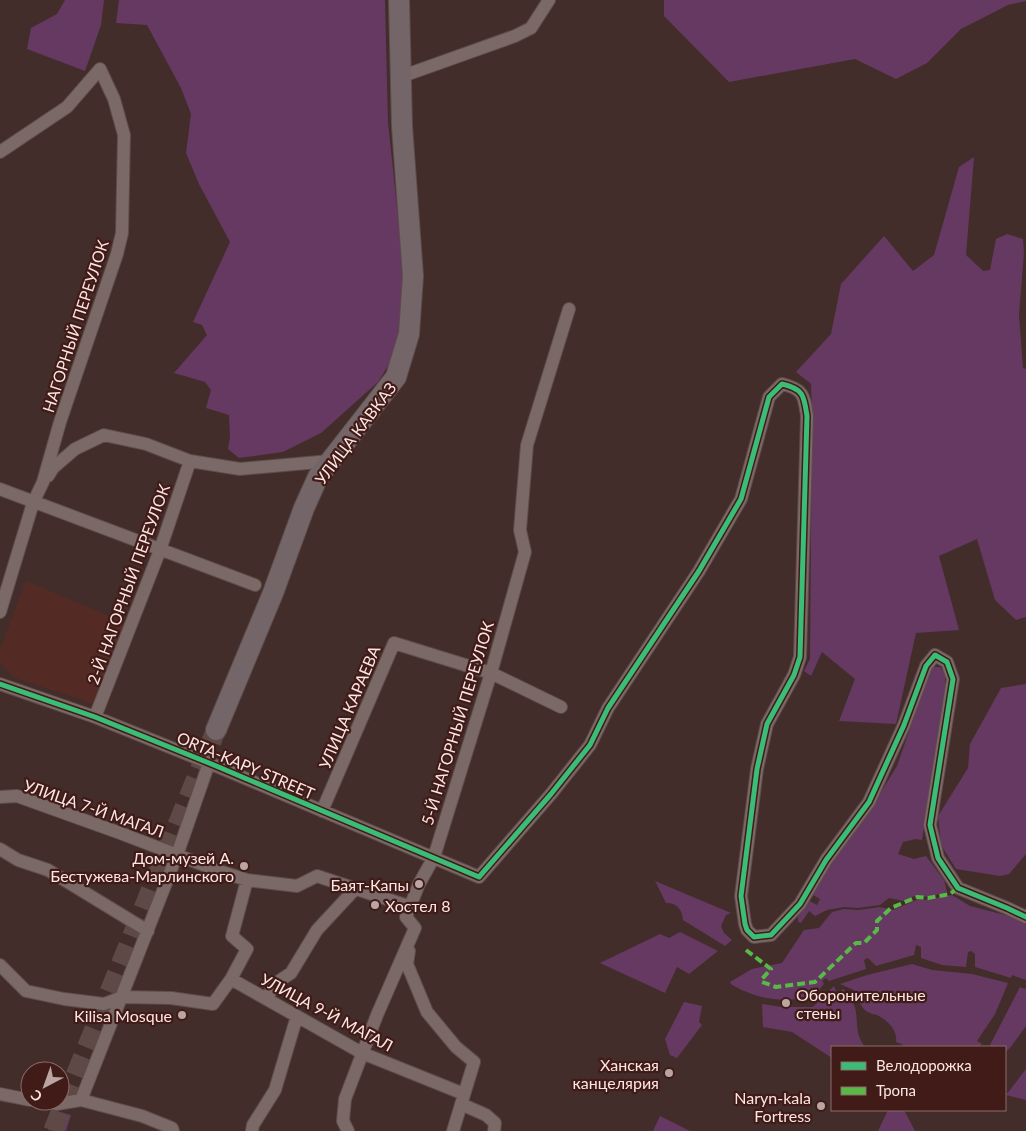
<svg xmlns="http://www.w3.org/2000/svg" width="1026" height="1131" viewBox="0 0 1026 1131" font-family="Lato,sans-serif">
<style>
.built{fill:#542a25}
.green{fill:#653962}
.lines{fill:none;stroke-linecap:round;stroke-linejoin:round}
.trunk-tunnel{stroke:#5e4947;stroke-width:20;stroke-dasharray:20 10;stroke-linecap:butt}
.minor-casing{stroke:#5e4c4a;stroke-width:14}
.trunk-casing{stroke:#5e4c4a;stroke-width:22}
.minor{stroke:#7a6967;stroke-width:12}
.trunk{stroke:#746668;stroke-width:20}
.quiet{stroke:#58b947;stroke-width:4;stroke-dasharray:8 4;stroke-linecap:butt}
.cycleway-casing{stroke:#411b17;stroke-width:8}
.cycleway{stroke:#3abd76;stroke-width:5}
.poi-dot{fill:#bba5a3;stroke:#411b17;stroke-width:2}
.labels{text-anchor:middle;dominant-baseline:central;stroke-width:4.5;stroke-linejoin:round;paint-order:stroke}
.street-label{font-size:16px;fill:#fce6e3;stroke:#411b17}
.poi-label{font-size:16px;fill:#fce6e3;stroke:#411b17;text-anchor:end}
</style>
<rect width="100%" height="100%" fill="#422d2b"/>
<path class="built" d="M26,581L128,624L94,704L15,678L0,663V649Z"/>
<path class="green" d="M65,0H104L101,25L85,71L27,49L31,28L57,14Z
M119,0H385L388,122L403,265L402,322L394,356L378,382L321,433L283,452L239,458L228,449L230,437L229,415L206,408L211,390L205,382L174,373L207,335L202,325L193,322L230,242L199,184L186,153L191,114L181,88L147,25L116,23Z
M664,0H1026V1L1008,5L961,29L927,63L896,79L855,59L729,82L664,16Z
M974,157L966,255L983,271L990,270L996,239L1007,234L1023,239L1024,253L1019,315L1023,368L1026,369V617L1016,620L995,600L977,539L939,556L959,630L916,633L896,724L839,721L855,679L822,652L811,676L804,671L810,659L812,412L811,384L796,372L831,334L841,284L884,236L913,271L934,255L959,167Z
M934,667H940L945,674V692L922,840L916,839L903,842L898,854L914,859L926,856L944,880L947,892L927,897L917,895L903,901L889,898L880,905L858,908L844,907L827,910L815,916L809,911L801,923L798,922V917L808,900L817,905L820,899L811,894L823,874L873,805L897,766L930,671Z
M1026,684V854L1009,874L1000,876L956,869L941,845L938,816L968,768L970,744L1001,688Z
M655,881L731,913L726,915L721,926L724,933L732,940L725,946L683,920C682,909 677,903 666,903Z
M952,895L970,906L1009,916L1026,924V980L1012,975L1011,978L975,967V954L971,951L968,952L966,967L942,965L921,958V947L916,945L914,955L876,966L868,958L864,960L866,969L829,981L826,978L822,981L824,984L812,998C779,1001 762,1001 732,985L730,982L752,969L782,963L804,930L819,928L832,912L844,909L859,910L880,907L893,910L919,899L927,900Z
M680,932L718,951L689,974L677,967L665,993L600,963L660,934L669,938Z
M912,964L932,970L972,974L1008,983L995,1014L977,1041L982,1044L979,1047H905L901,1044L896,1042C898,1030 887,1020 877,1015C873,1014 869,1013 866,1011C860,1006 857,997 854,990L840,984L867,975Z
M834,986L837,994L843,989C866,1010 849,1027 865,1047H832V1058L792,1032L763,1027L762,1004L782,1007H813Z
M1020,987L1025,989L1026,987V1026L1010,1048L1005,1052V1047H989Z
M684,1002L702,1006L699,1022L702,1025L677,1058L670,1055L665,1039Z
M1026,1069V1100L1006,1095Z
M54,1110L71,1115L66,1131L48,1130Z
M888,1110H904L915,1131H878Z
M660,1116L690,1131H653Z"/>
<g class="lines">
<path class="trunk-tunnel" d="M53,1131L216,730"/>
<g class="minor-casing">
<path id="minor" d="M400,77L515,36L531,28L549,0
M0,152L67,107L100,69L114,99L124,135L122,233L117,254L60,422L43,482L33,503L0,612
M48,476L53,468L75,449L104,435L146,444L190,461L240,469L330,461
M0,489L255,585
M0,684L95,717L209,763L479,877L551,794L590,745L608,708L699,571L741,499L769,397L782,384C804,389 804,396 807,416L800,657L794,675L767,724L757,769L741,896L745,924L747,930L754,937L771,935L800,904L826,860L869,802L904,725L926,666L935,655L947,662L953,679L930,825L938,858L958,888L1007,908L1026,917
M95,717L160,550L190,461
M0,797L17,796L120,833L219,871L247,880L297,886L317,876L411,907
M322,811L394,643L491,673L561,707
M0,849L18,860L48,870L148,931
M409,951L407,964L427,1012L456,1047L474,1062L453,1131
M0,965L26,991L64,999L104,1004L122,997L171,998L213,1004L231,979L362,1053L464,1094
M231,979L247,949L232,936L247,880
M266,999L276,983L291,973L317,930L356,888
M0,1094L30,1100
M81,1100L177,855L209,763
M38,1101L57,1104L81,1100L142,1116L172,1128L173,1131
M461,1104L486,1115L495,1123L494,1131
M252,1131L253,1125L275,1090L297,1016
M348,1131L343,1121L345,1099L377,1015L415,928L406,917L419,884L434,857L491,673L525,552L520,530L527,445L569,309"/>
</g>
<g class="trunk-casing">
<path id="trunk" d="M216,730L273,593L304,508L318,477L396,377L409,334L413,276L402,126L399,0"/>
</g>
<use href="#minor" class="minor"/>
<use href="#trunk" class="trunk"/>
<path class="quiet" d="M746,950L771,969L762,979V982L776,987L815,982L856,943H864L877,930V921L891,908L917,897L928,898L950,894L958,888"/>
<g class="cycleway-casing">
<path id="cycleway" d="M0,684L95,717L209,763L479,877L551,794L590,745L608,708L699,571L741,499L769,397L782,384C804,389 804,396 807,416L800,657L794,675L767,724L757,769L741,896L745,924L747,930L754,937L771,935L800,904L826,860L869,802L904,725L926,666L935,655L947,662L953,679L930,825L938,858L958,888L1007,908L1026,917"/>
</g>
<use href="#cycleway" class="cycleway"/>
</g>
<g class="poi-dot">
<circle cx="244" cy="866" r="5"/>
<circle cx="419" cy="884" r="5"/>
<circle cx="375" cy="905" r="5"/>
<circle cx="786" cy="1003" r="5"/>
<circle cx="182" cy="1015" r="5"/>
<circle cx="669" cy="1073" r="5"/>
<circle cx="821" cy="1106" r="5"/>
</g>
<g class="labels">
<g class="street-label">
<text transform="translate(75 326) rotate(-72)">НАГОРНЫЙ ПЕРЕУЛОК</text>
<text transform="translate(355 433) rotate(-53)">УЛИЦА КАВКАЗ</text>
<text transform="translate(128 584) rotate(-70)">2-Й НАГОРНЫЙ ПЕРЕУЛОК</text>
<text transform="translate(349 707) rotate(-67)">УЛИЦА КАРАЕВА</text>
<text transform="translate(457 723) rotate(-73)">5-Й НАГОРНЫЙ ПЕРЕУЛОК</text>
<text transform="translate(246 765) rotate(23)">ORTA-KAPY STREET</text>
<text transform="translate(94 808) rotate(19)">УЛИЦА 7-Й МАГАЛ</text>
<text transform="translate(327 1012) rotate(28)">УЛИЦА 9-Й МАГАЛ</text>
</g>
<g class="poi-label">
<text x="234" y="857">Дом-музей А.<tspan x="234" dy="18">Бестужева-Марлинского</tspan></text>
<text x="409" y="884">Баят-Капы</text>
<text x="385" y="905" text-anchor="start">Хостел 8</text>
<text x="796" y="994" text-anchor="start">Оборонительные<tspan x="796" dy="18">стены</tspan></text>
<text x="172" y="1015">Kilisa Mosque</text>
<text x="659" y="1064">Ханская<tspan x="659" dy="18">канцелярия</tspan></text>
<text x="811" y="1097">Naryn-kala<tspan x="811" dy="18">Fortress</tspan></text>
</g>
</g>
<rect x="831" y="1046" width="175" height="65" fill="#411b17" stroke="#8c6c69"/>
<rect x="841" y="1062" width="25" height="8" fill="#3abd76" stroke="#8c6c69"/>
<text x="876" y="1071" font-size="15" fill="#fce6e3">Велодорожка</text>
<rect x="841" y="1087" width="25" height="8" fill="#58b947" stroke="#8c6c69"/>
<text x="876" y="1096" font-size="15" fill="#fce6e3">Тропа</text>
<g transform="translate(45 1086) rotate(221)"><circle r="24" fill="#411b17" stroke="#8c6c69"/>
<path d="M0-4L9 19L0 12L-9 19Z" fill="#bba5a3"/>
<text y="-8" font-size="14" font-weight="bold" text-anchor="middle" fill="#fce6e3">С</text>
</g>
</svg>
